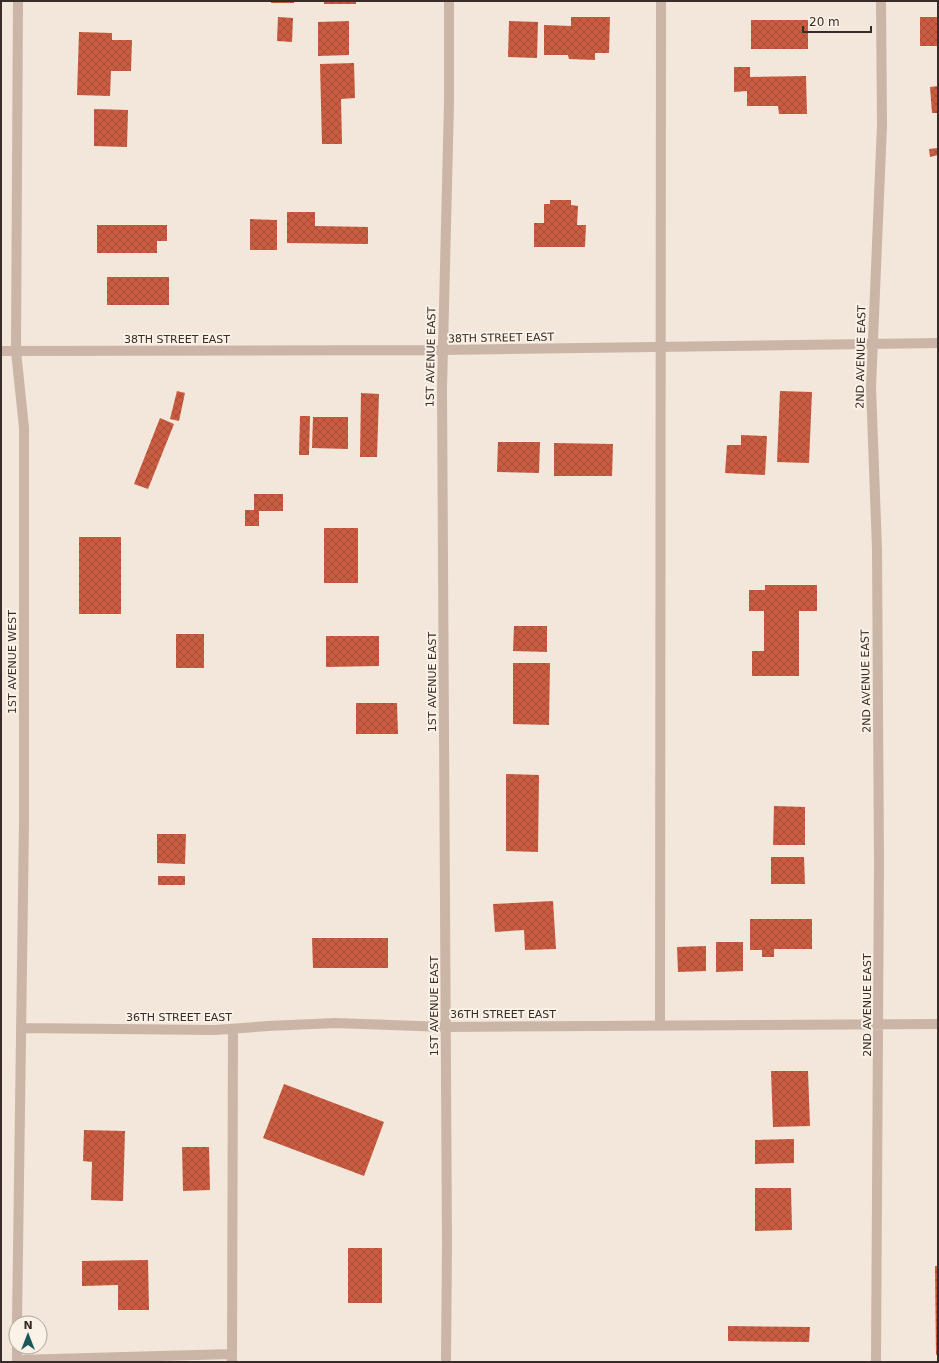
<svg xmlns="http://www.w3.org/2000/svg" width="939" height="1363" viewBox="0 0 939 1363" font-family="'DejaVu Sans',sans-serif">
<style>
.building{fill:url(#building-cross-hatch)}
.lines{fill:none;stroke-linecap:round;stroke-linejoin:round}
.lane{stroke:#cbb5a6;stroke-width:10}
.street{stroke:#cbb5a6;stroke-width:10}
.labels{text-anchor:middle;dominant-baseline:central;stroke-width:4;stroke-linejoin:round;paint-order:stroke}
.street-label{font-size:11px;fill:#372c27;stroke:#faf1e7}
</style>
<defs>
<pattern id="building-cross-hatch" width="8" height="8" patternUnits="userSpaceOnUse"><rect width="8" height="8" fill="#ca5d41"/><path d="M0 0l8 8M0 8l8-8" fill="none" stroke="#a54d36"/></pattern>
</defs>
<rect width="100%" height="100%" fill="#f3e6da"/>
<path class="building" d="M271,1H294V3H271Z
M324,1H356V4H324Z
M278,17L293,18L292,42L277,41Z
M571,17H610L609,53H595V60L569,59L568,55H544V25L571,26Z
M920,17H938V46H920Z
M751,20H808V49H751Z
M349,21V55L318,56V22Z
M509,21L538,22L537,58L508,57Z
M79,32L112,33V40H132L131,71H111L110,96L77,95Z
M354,63L355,98L341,99L342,144H322L320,64Z
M734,67H750V77L806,76L807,114H779L778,106H747V91L734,92Z
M938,86V113H932L930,87Z
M94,109L128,110L127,147L94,146Z
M938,148V155L930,157L929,149Z
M550,200H571V205L578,206L577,225H586L585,247H534V223H544V204H550Z
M287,212H315V226L368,227V244L287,243Z
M250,219L277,220V250H250Z
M97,225H167V241H157V253H97Z
M107,277H169V305H107Z
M177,391L185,393L179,421L170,419Z
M780,391L812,392L809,463L777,462Z
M361,393L379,394L377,457H360Z
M300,416H310L309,455H299Z
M313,417H348V449L312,448Z
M160,418L174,424L148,489L134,484Z
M741,435L767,436L765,475L725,473L727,445H741Z
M498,442H540L539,473L497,472Z
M554,443L613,444L612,476H554Z
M254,494H283V511H259V526H245V510H254Z
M324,528H358V583H324Z
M79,537H121V614H79Z
M765,585H817V611H799V676H752V651H764V611H749V590H765Z
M514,626H547V652L513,651Z
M176,634H204V668H176Z
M326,636H379V666L326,667Z
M513,663H550L549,725L513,724Z
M356,703H397L398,734H356Z
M506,774L539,775L538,852L506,851Z
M774,806L805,807V845H773Z
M157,834H186L185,864L157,863Z
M771,857H804L805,884H771Z
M158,876H185V885H158Z
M553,901L556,949L525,950L524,930L495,932L493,904Z
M750,919H812V949H774V957H762V950H750Z
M312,938H388V968H313Z
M716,942H743V971L716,972Z
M706,946V971L678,972L677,947Z
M771,1071H808L810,1126L773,1127Z
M284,1084L384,1122L364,1176L263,1138Z
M84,1130L125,1131L123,1201L91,1200L92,1162L83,1161Z
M794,1139V1163L755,1164V1140Z
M182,1147H209L210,1190L183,1191Z
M755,1188H791L792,1230L755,1231Z
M348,1248H382V1303H348Z
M148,1260L149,1310H118V1285L82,1286V1261Z
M935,1266H938V1355H936Z
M728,1326L810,1327L809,1342L728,1341Z"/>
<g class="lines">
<path class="lane" d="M660,1025L661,1
M17,1360L232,1354
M232,1362L233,1029"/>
<path class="street" d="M1,351L443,350L938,343
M21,1028L215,1030L268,1026L335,1023L446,1027L938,1024
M17,1323L24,822V428L16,351L18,1
M17,1362V1347
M446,1362L447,1245L442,389L449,103V1
M876,1362L879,863L877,549L871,387L882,125L881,1"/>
</g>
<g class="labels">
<g class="street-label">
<text transform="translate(501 338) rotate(-1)">38TH STREET EAST</text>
<text x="177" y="339">38TH STREET EAST</text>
<text transform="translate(431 357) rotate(-89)">1ST AVENUE EAST</text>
<text transform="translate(861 357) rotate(-89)">2ND AVENUE EAST</text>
<text transform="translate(12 662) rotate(-90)">1ST AVENUE WEST</text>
<text transform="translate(866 681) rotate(-91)">2ND AVENUE EAST</text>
<text transform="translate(432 682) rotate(-90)">1ST AVENUE EAST</text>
<text transform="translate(867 1005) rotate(-90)">2ND AVENUE EAST</text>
<text transform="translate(434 1006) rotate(-90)">1ST AVENUE EAST</text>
<text x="503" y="1014">36TH STREET EAST</text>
<text x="179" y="1017">36TH STREET EAST</text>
</g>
</g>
<rect width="939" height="1363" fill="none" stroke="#372c27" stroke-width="4"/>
<g transform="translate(28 1335)"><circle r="19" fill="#faf1e7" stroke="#aca29a"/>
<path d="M0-3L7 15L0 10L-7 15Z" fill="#1b585a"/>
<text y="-6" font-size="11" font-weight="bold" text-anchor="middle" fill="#372c27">N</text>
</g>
<path d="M803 26v6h68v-6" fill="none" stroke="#372c27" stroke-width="2"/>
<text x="809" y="26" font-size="12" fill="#372c27" stroke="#faf1e7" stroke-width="3" paint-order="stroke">20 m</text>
</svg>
